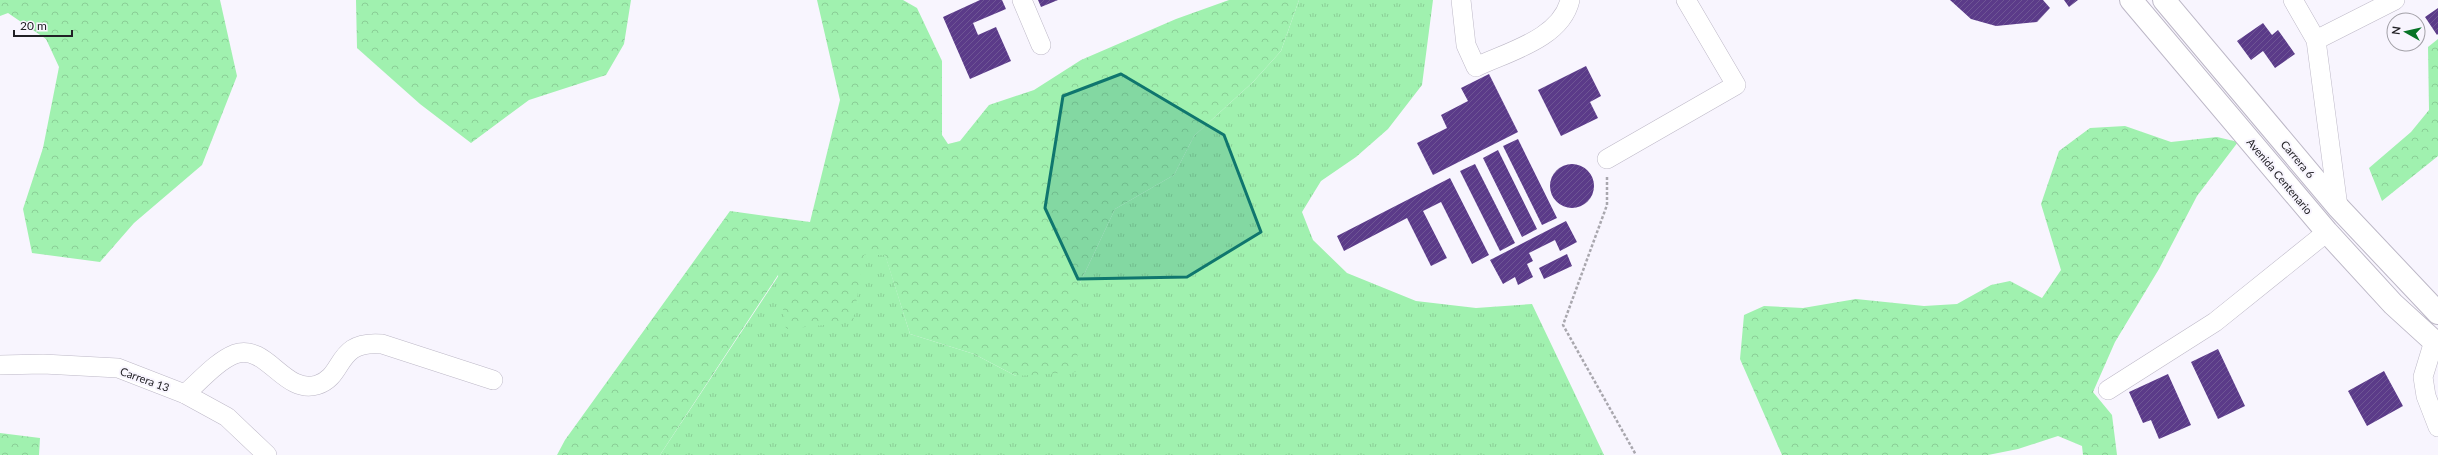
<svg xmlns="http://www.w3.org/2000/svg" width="2438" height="455" viewBox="0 0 2438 455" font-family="Lato,sans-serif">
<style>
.grass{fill:url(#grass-tufts)}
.forest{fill:url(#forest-crowns)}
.building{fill:url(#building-hatch)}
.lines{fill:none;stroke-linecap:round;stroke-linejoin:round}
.minor-casing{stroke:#bdb8c7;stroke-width:20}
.major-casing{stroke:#bdb8c7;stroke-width:24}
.path{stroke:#a9a7ae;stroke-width:2.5;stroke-dasharray:3 2;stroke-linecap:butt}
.minor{stroke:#fff;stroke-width:19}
.major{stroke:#fff;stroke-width:22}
.marked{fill:#0f766e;fill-opacity:0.2;stroke:#0f766e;stroke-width:3;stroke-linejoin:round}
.labels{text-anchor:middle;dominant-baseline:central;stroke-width:4;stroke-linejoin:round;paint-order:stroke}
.street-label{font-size:11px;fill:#212025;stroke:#f8f5fe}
</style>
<defs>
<pattern id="grass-tufts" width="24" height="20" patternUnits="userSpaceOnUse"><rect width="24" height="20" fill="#a0f1af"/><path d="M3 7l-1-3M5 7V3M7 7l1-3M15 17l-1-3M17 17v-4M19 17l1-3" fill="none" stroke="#8ace96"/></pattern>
<pattern id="forest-crowns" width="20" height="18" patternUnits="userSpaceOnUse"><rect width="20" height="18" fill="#a0f1af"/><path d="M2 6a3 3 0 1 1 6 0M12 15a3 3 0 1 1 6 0" fill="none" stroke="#8ace96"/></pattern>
<pattern id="building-hatch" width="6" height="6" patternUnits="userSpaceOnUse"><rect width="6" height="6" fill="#5b3b89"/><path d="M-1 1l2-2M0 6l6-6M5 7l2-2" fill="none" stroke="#6e5594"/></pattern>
</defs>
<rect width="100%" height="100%" fill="#f8f5fe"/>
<path class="grass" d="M1299,0H1433L1422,85L1388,129L1356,157L1321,181L1302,212L1313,240L1347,273L1416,301L1476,308L1532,304L1604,455H660L779,275L863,255L885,254L910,334L974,354L1016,376L1080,325V283L1115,209L1174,175L1194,136L1253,82L1281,51Z"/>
<path class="forest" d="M0,0H220L237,76L202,165L134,223L100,262L32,253L23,209L43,148L59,67L46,39L8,13L0,16Z
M356,0H631L624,44L606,75L529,100L471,143L420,104L357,48Z
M817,0H903L917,8L942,61V135L948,144L960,141L989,105L1034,90L1081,60L1176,19L1229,0H1299L1281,51L1253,82L1194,136L1174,175L1115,209L1080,283V325L1076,372L1016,376L974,354L910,334L885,255H864L853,322L786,329L778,275L660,455H557L565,440L730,211L810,222L840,100Z
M2438,39V156L2382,201L2369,168L2411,132L2429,110L2428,47Z
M2125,126L2171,142L2217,137L2238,142L2197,196L2159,269L2115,342L2093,392L2112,415L2117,455H2083L2082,446L2058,436L2018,449L1988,455H1782L1740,359L1744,315L1764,306L1803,308L1856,299L1924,306L1957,304L1991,285L2010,281L2042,298L2061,270L2041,204L2059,151L2090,128Z
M0,433L40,438L39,455H0Z"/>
<path class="building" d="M980,0H1002L1006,9L973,23L978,35L996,27L1011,61L970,79L943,17Z
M1038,0H1058L1041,7Z
M1950,0H2043L2050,8L2037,22L1996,26L1971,19Z
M2064,0H2078L2069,7Z
M2438,8V34L2437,35L2425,17Z
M2263,23L2272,35L2278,30L2295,54L2275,68L2263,51L2251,60L2237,41Z
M1586,66L1601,96L1590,102L1598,118L1561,136L1538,90Z
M1489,74L1518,132L1433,175L1417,143L1447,128L1441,115L1468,101L1461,88Z
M1518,139L1557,218L1542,225L1503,146Z
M1498,150L1537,229L1522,237L1483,158Z
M1475,164L1515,243L1500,251L1460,171Z
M1550 186a22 22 0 1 1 44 0a22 22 0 1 1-44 0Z
M1450,178L1489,255L1472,264L1441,202L1423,211L1447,258L1431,266L1407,218L1344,251L1337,236Z
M1566,221L1577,242L1560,251L1555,240L1529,253L1533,261L1527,264L1533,277L1518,285L1515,277L1503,284L1490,260Z
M1567,254L1572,266L1544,279L1539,268Z
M2218,349L2245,406L2218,419L2191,362Z
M2384,371L2403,406L2367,426L2348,391Z
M2168,374L2191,425L2159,439L2151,420L2143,423L2129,392Z"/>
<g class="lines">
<g class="minor-casing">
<path id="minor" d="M1022,0L1041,45
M1461,0L1466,45L1476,67C1507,52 1561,39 1570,0
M2293,0L2316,40L2338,207
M2316,40L2395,0
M1607,159L1736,85L1686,0
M2434,341L2423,377L2426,396L2438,427
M0,365L43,364L118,368L185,394L227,417L267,455
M2108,390L2215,322L2327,232
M185,394C200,381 217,361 235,354C267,343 284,395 317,385C346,376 334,340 382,344L493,380"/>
</g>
<g class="major-casing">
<path id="major" d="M2131,0L2327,232L2393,304L2438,345
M2164,0L2338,207L2438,313"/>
</g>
<path class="path" d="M1607,177V205L1563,325L1636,455"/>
<use href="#minor" class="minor"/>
<use href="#major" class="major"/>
</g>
<path class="marked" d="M1121,74L1224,135L1261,232L1187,277L1078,279L1045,208L1063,96Z"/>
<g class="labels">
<g class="street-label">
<text transform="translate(2298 159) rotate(50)">Carrera 6</text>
<text transform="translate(2280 176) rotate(50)">Avenida Centenario</text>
<text transform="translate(145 379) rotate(20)">Carrera 13</text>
</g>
</g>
<g transform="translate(2406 32) rotate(278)"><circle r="19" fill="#f8f5fe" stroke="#a2a0a7"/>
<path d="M0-3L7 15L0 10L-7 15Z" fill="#077426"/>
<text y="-6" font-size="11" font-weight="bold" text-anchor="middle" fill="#212025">N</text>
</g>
<path d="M14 30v6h58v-6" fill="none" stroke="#212025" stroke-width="2"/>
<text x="20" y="30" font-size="12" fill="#212025" stroke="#f8f5fe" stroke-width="3" paint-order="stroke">20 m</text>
</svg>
